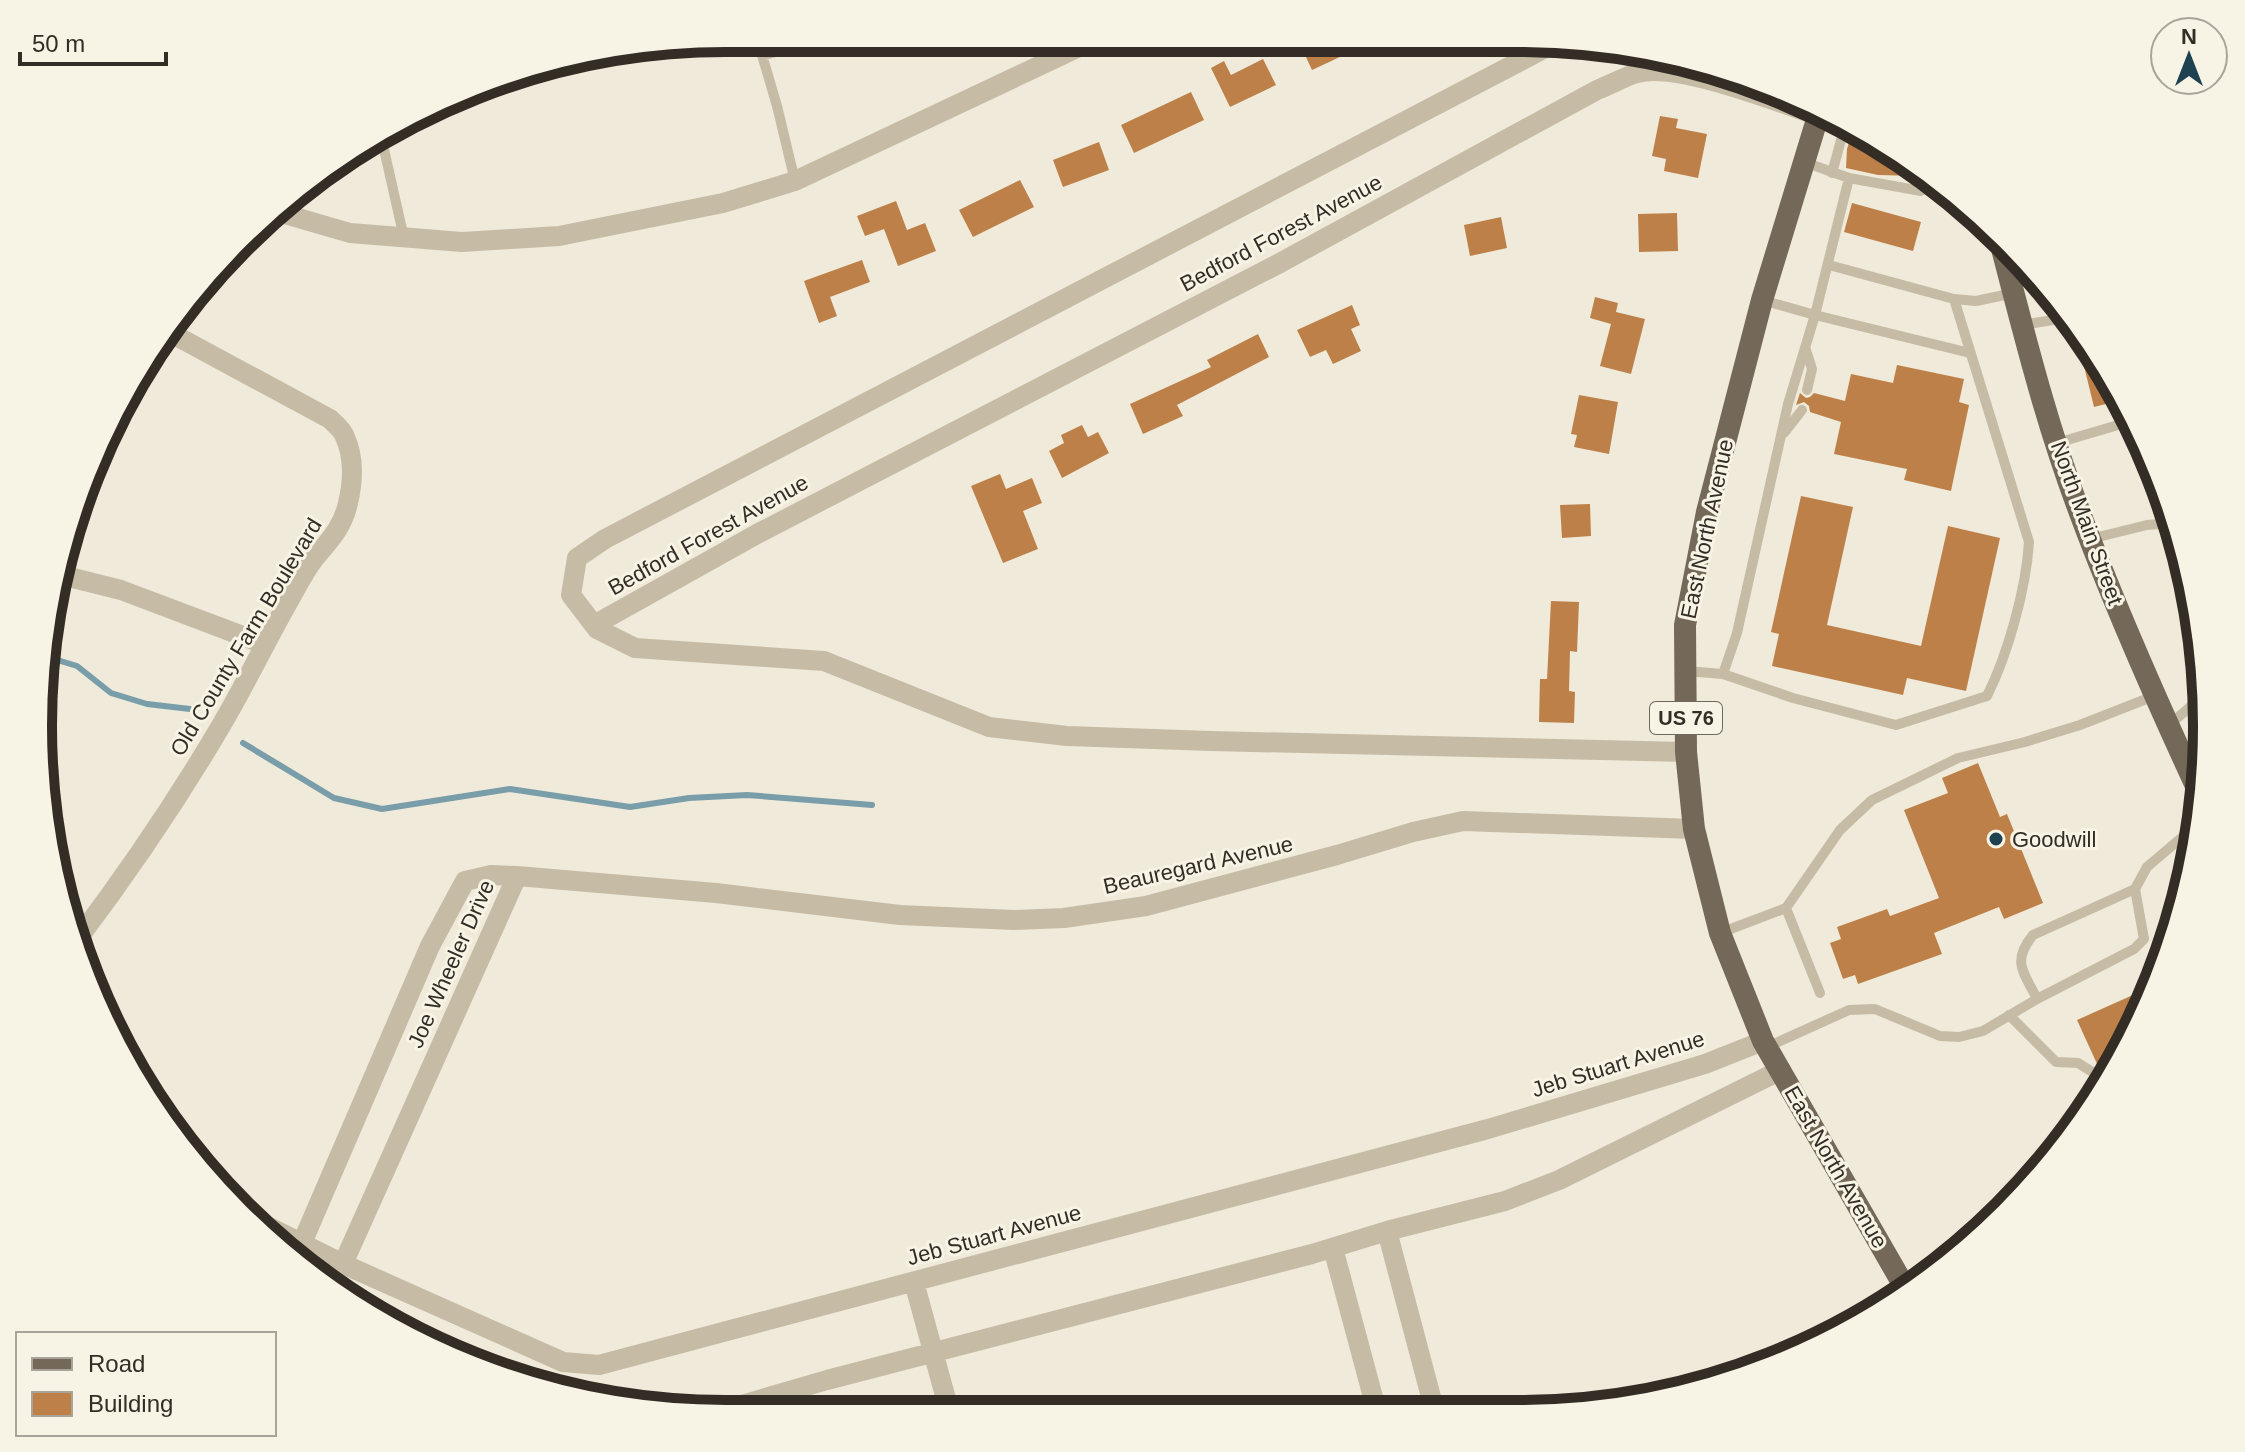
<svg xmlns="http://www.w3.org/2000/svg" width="2245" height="1452" viewBox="0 0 2245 1452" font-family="Arial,sans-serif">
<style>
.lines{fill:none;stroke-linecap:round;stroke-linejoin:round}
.stream{stroke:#7a9daa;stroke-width:6}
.building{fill:#be8049}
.service{stroke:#c6bca6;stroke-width:10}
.minor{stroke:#c6bca6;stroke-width:20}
.primary{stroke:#746858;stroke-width:22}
.poi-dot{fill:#1f4251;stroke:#f7f3e5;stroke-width:3}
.labels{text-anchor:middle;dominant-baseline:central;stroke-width:6;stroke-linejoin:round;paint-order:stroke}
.shield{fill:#f7f3e5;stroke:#6e685f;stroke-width:2}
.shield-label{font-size:20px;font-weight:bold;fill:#332d26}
.street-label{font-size:22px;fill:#332d26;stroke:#f7f3e5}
.poi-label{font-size:22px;fill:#332d26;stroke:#f7f3e5;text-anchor:start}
.rim{fill:none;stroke:#332d26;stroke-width:10}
</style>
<rect width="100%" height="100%" fill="#efead9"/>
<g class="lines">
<path class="stream" d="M44,656L77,666L111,693L147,704L190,709
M243,743L334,798L382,809L510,789L630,807L689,798L747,795L872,805"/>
</g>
<path class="building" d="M1299,42H1372L1312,70Z
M1263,59L1276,85L1230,107L1211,68L1224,61L1231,75Z
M1191,92L1204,120L1134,153L1121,125Z
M1660,116L1678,119L1676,128L1707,134L1698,178L1664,171L1666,159L1652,156Z
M1850,139H1861L1919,176L1878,175L1846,168L1847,149Z
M1099,142L1109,170L1063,187L1053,160Z
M1020,180L1034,207L973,237L959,210Z
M896,201L907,230L925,223L936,251L898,266L884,229L865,236L857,216Z
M1852,203L1921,222L1913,251L1844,232Z
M1677,213L1678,251L1639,252L1638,214Z
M1501,217L1507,248L1470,256L1464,225Z
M862,260L870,282L830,297L837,316L819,323L804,281Z
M1595,297L1618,303L1616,312L1645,319L1631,374L1600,366L1611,324L1590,318Z
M1352,305L1360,325L1351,329L1361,351L1333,364L1326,350L1310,357L1297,330Z
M1258,334L1269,357L1177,405L1183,416L1143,434L1130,404L1211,367L1207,360Z
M2094,354L2122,400L2094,407L2082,358Z
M1897,365L1964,379L1959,402L1969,405L1951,491L1904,480L1907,469L1834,454L1841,422L1810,412L1809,406L1804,402L1796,405L1800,393L1806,398L1810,397L1814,393L1845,401L1851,374L1893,383Z
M1579,395L1618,402L1609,454L1574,447L1577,435L1571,434Z
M1082,425L1088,437L1098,432L1109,453L1062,478L1049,451L1064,443L1061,435Z
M1000,474L1006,489L1032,478L1042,503L1023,511L1038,549L1003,563L971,486Z
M1801,496L1853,507L1827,625L1921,646L1948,526L2000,538L1966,691L1907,678L1903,695L1772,666L1779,634L1771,632Z
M1590,504L1591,536L1562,538L1560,505Z
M1551,601L1579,602L1577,652L1570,651L1569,691L1575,692L1574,723L1539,722L1540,679H1547Z
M1978,763L2000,817L2007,814L2043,903L2004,919L1999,907L1934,933L1942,954L1858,984L1855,975L1843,979L1830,943L1841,939L1837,927L1887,909L1890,916L1939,898L1904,810L1948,793L1942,778Z
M2153,986L2122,1055L2098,1066L2077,1020Z"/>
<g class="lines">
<path class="service" d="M757,38L777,106L795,181
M762,56L820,39
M381,136L404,238
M1804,162L1849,178L1921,191L1926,180
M1832,173L1844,129
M287,214L295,199
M1829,265L1954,299
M1762,300L1815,315L1849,178
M2022,325L2071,317
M1806,350L1812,369L1807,390
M1784,433L1802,410
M2057,443L2135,420
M2090,539L2147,525L2170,523L2184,554
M1686,671L1723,674L1793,698L1896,725L1987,696C2008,654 2026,589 2029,542L1954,299L1976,301L2014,293
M1723,674L1737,633L1788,404L1815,315L1970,353
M2168,726L2205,694
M1786,908L1820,993
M1720,933L1786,908L1840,830L1872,800L1958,758L2025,742L2080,725L2154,696
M2037,999C2024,972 2011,962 2033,935L2135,889
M2009,1015L2056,1062L2078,1063L2107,1081
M1767,1047L1849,1010L1875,1009L1940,1036L1959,1037L1983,1031L2037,999L2134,949L2144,939L2135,889L2147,867L2200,822"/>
<path class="minor" d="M1553,44L605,539L577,558L571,595L597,629L635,648L824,661L989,727L1067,736L1211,741L1686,752
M281,213L350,233L462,242L559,236L723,203L795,181L1094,40
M61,575L121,590L264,644
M594,625L757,534L1278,264L1597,90C1610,85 1624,77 1637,73C1677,62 1777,102 1819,116
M77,940C129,871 178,799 222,724C245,685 264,645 286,606C295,591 303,573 314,559C329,541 343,527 348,503C353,482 354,457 345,437C343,430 335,424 330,419L167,331
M253,1219L343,1264L563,1362L599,1365L1488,1129L1705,1064L1763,1041
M1387,1231L1435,1412
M302,1243L430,946L465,881L491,875L517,876L716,893L900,915L1014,920L1064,918L1146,906L1337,855L1413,832L1463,821L1694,829
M1333,1248L1377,1412
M343,1264L517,876
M914,1282L949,1410
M728,1409L827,1380L1312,1254L1387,1231L1505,1201L1559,1180L1781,1070"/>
<path class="primary" d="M1819,113L1762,300L1707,512L1685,625L1686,752L1694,829L1720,933L1763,1041L1907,1291
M1999,237C2023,330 2046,423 2080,513C2116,610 2158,704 2202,799"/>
</g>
<circle class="poi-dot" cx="1996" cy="839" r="8"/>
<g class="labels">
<rect class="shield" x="1650" y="702" width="72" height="32" rx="6"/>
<g class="shield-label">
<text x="1686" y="718">US 76</text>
</g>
<g class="street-label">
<text transform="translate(1281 233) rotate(-28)">Bedford Forest Avenue</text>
<text transform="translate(2087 523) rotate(70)">North Main Street</text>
<text transform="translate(1707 529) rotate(-78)">East North Avenue</text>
<text transform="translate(708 535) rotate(-29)">Bedford Forest Avenue</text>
<text transform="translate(246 637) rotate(-59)">Old County Farm Boulevard</text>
<text transform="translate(1198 865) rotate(-13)">Beauregard Avenue</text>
<text transform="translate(451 964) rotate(-66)">Joe Wheeler Drive</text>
<text transform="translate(1618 1064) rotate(-17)">Jeb Stuart Avenue</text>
<text transform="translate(1836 1167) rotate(60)">East North Avenue</text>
<text transform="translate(994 1235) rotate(-15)">Jeb Stuart Avenue</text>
</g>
<g class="poi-label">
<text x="2012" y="839">Goodwill</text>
</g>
</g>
<path d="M0 0H2245V1452H0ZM726 52H1519A674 674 0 0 1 2193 726V726A674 674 0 0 1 1519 1400H726A674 674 0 0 1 52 726V726A674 674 0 0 1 726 52Z" fill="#f7f3e5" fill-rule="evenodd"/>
<path class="rim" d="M726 52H1519A674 674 0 0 1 2193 726V726A674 674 0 0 1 1519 1400H726A674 674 0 0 1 52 726V726A674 674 0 0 1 726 52Z"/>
<rect x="16" y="1332" width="260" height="104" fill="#f7f3e5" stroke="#a9a499" stroke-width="2"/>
<rect x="32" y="1358" width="40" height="12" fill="#746858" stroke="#a9a499" stroke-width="2"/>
<text x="88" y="1372" font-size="24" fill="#332d26">Road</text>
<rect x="32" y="1392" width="40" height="24" fill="#be8049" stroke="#a9a499" stroke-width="2"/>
<text x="88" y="1412" font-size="24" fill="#332d26">Building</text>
<g transform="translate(2189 56)"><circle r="38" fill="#f7f3e5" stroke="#a9a499" stroke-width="2"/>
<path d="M0-6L14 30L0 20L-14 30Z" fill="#1f4251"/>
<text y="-12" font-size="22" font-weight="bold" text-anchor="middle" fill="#332d26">N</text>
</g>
<path d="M20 52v12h146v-12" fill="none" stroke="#332d26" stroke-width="4"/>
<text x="32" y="52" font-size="24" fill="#332d26" stroke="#f7f3e5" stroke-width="6" paint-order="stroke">50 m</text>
</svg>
